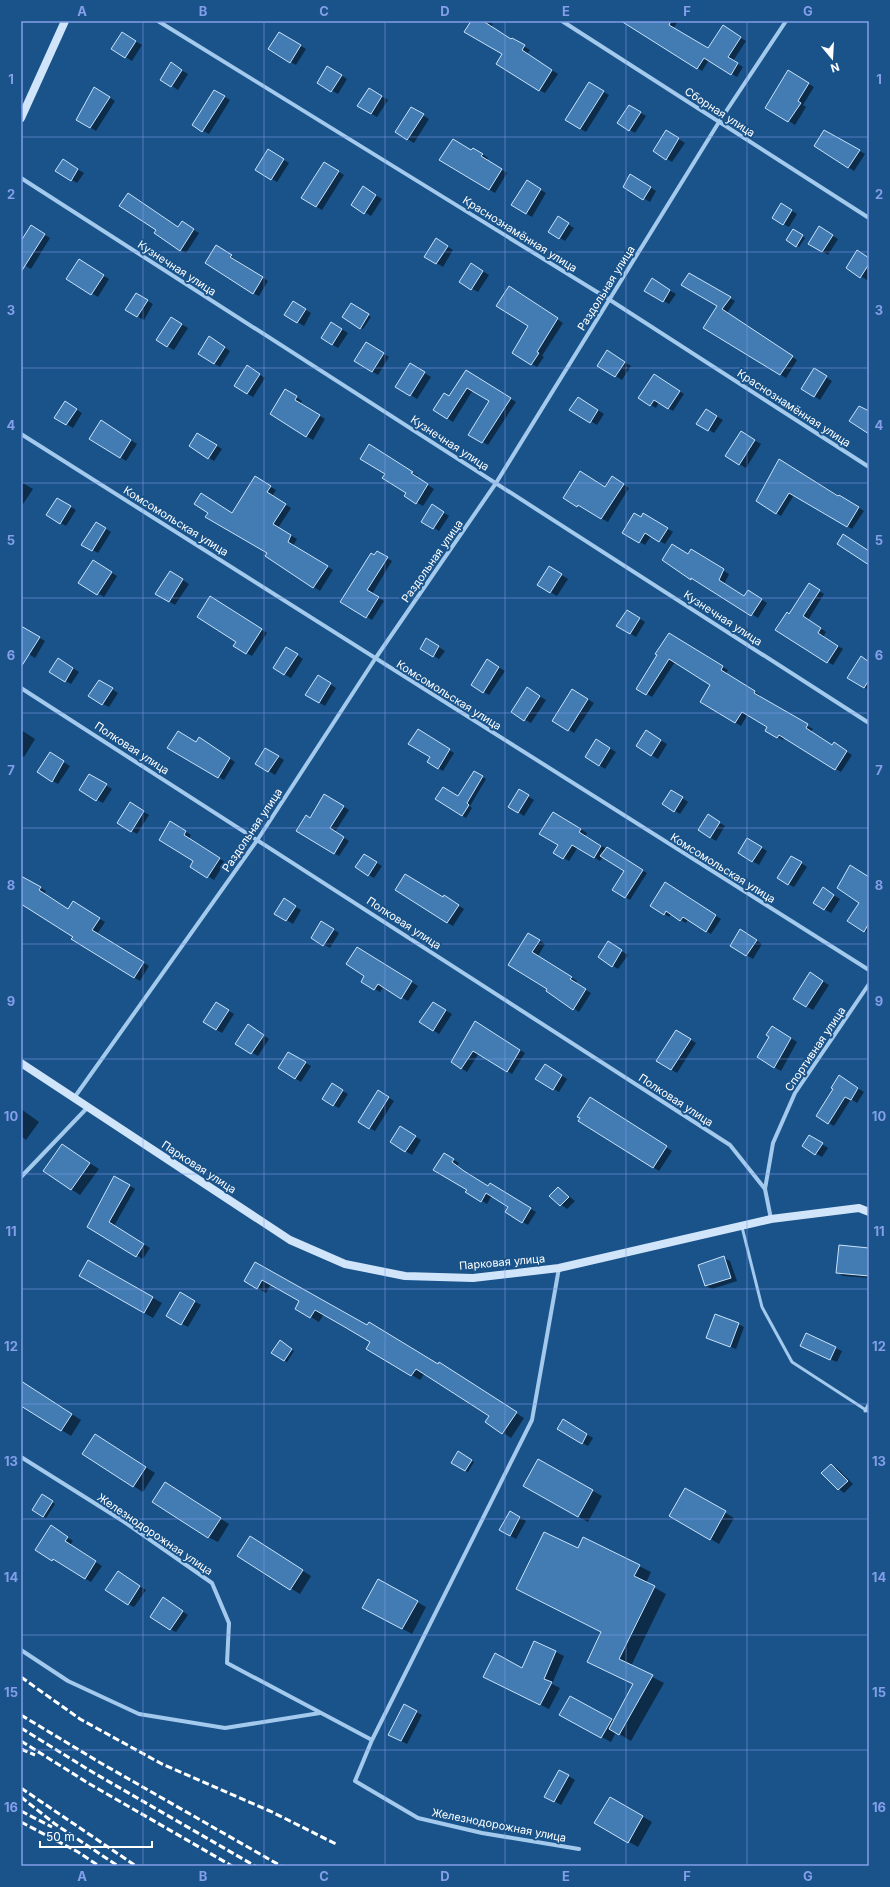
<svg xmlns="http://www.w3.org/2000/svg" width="890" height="1887" viewBox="0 0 890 1887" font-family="Inter,sans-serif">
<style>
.shadow{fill:#0007}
.building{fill:#427cb3;stroke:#c9e2fa}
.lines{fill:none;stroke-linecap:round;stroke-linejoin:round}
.service{stroke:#a3caed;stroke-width:3}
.minor{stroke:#a3caed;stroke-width:4}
.secondary{stroke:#d0e5fa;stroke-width:8}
.rail{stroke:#fff;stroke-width:3;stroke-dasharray:7 3;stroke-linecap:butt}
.grid{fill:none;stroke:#839eea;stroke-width:1;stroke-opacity:0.55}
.labels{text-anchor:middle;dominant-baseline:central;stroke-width:4;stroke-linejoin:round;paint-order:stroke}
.street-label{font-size:11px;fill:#fff;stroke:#19538a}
.neatline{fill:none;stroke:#839eea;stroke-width:1.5}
.grid-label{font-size:13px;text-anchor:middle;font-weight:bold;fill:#839eea}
</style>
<rect width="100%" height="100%" fill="#19538a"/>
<path class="shadow" d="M472,21H488L493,24L491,27L530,50L527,54L558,74L545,93L539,90Z
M631,21H678L673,29L709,50L723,27L746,41L733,61L743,67L737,77L709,60L702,71Z
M122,33L142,45L132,61L112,49Z
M279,33L306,49L296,65L269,49Z
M171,64L188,74L178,90L161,79Z
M328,67L347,79L338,94L318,83Z
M789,72L814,87L803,105L806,107L795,125L767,107Z
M589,83L609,95L586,132L566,120Z
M95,88L115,101L96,131L77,119Z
M369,89L388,100L377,117L359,106Z
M214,91L230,100L209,134L193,125Z
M629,106L646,116L635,133L618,123Z
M411,108L429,119L414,143L396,132Z
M666,131L685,143L672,162L654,151Z
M825,131L865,154L854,171L848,167Z
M268,150L289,163L277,182L256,169Z
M471,152H479L488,158L487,160L507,173L495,193L441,160Z
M63,161L84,173L77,183L57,171Z
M325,163L344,175L322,210L303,198Z
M637,179L656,191L650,202L624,186Z
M527,182L546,193L532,217L512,205Z
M364,188L382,199L371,216L353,205Z
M782,205L797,214L789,227L773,218Z
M558,218L574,228L565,241L560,238Z
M182,223L199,233L186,253L181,250L179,228Z
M31,227L50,238L31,269L21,263V243Z
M820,228L838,239L828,255L822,251Z
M793,230L805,238L799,247L787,240Z
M442,243L453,250L443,267L425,256Z
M217,247L268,281L259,296L253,293Z
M869,259V276L867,280L847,268Z
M79,261L109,279L98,297L68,279Z
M471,264L489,275L478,292L460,282Z
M689,274L735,301L727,313L797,360L786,378L705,327L718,306Z
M652,280L676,294L669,304L646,290Z
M515,291L563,323L542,356L544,357L537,367L513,352L529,326Z
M136,294L153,304L144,320L126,310Z
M293,302L311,313L304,326L285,314Z
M351,304L371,317L363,329L343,317Z
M171,318L188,328L174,350L157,340Z
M332,323L348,333L338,348L322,338Z
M215,341L230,351L220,367L199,354Z
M372,347L389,357L378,375L355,361Z
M613,355L631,366L622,380L599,365Z
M410,364L431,377L417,399L397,386Z
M253,370L265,378L253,397L235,386Z
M466,371L516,402L488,445L470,434L491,401L473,390L453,422L434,410L449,397Z
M820,373L832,381L820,400L814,396Z
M654,375L684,394L673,411L659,402L656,408L640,398Z
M286,390L302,401L300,404L325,419L313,440L271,414Z
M584,401L604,414L597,425L571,409Z
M65,403L82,413L73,428L56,417Z
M706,410L723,420L714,433L698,423Z
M107,425L137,444L126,461L120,457Z
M741,432L761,444L746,468L726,456Z
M198,434L222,449L214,461L190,446Z
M376,449L418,476L417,478L434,489L423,506L405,496L407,493L386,474Z
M780,460L864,511L852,529L794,495L781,516L776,513Z
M255,478L276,490L272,496L291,508L278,528L297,539L293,546L333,570L320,591L267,556L268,553L236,516Z
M618,481L629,488L608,522L564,498L605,488Z
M21,482L33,489L21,507Z
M58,499L76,510L66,526L48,515Z
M433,506L449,516L439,531L423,521Z
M649,517L673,532L665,544L651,536L645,545L623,532L641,518Z
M102,526L111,532L98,553L83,544Z
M692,551L729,574L724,584L744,597L748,591L767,603L758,618L698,581L697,582L691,579L663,559L689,555Z
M377,552L392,561L372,594L384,601L372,620L342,601Z
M93,561L117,576L104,597L80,582Z
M550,568L568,579L557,596L539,585Z
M170,572L189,584L175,605L157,594Z
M809,584L824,594L808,620L826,632L823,637L843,649L833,665L776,630L790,615Z
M225,607L267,633L252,656L234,646L237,641Z
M633,614L645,622L636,637L618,626Z
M25,629L45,641L35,658L21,649V636Z
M669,635L728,670L726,674L760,695L759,697L813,729L811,732L833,746L834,744L852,755L841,772L785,737L783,740L767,730L769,727L748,714L741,726L701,702L712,685L675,662L652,697L637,688L659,655Z
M426,639L445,651L439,659L421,648Z
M287,648L303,659L291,678L274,668Z
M58,659L79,672L71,684L50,672Z
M869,662V690L849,678Z
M493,664L505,671L489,695L484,692Z
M324,680L336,688L325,706L307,695Z
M99,681L118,693L109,707L103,704Z
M527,689L546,700L531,723L512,712Z
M573,690L594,703L574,733L554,720Z
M21,730L35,739L24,757L21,755Z
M418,730L454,753L443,771L428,762L431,757Z
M646,732L667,744L658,759L637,746Z
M200,738L235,762L224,780L169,748L197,743Z
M603,744L616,752L605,769L599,765Z
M265,749L284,760L275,775L256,763Z
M50,754L70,766L58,784L38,772Z
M475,772L486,779L470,806L472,808L466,818L437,799L458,797Z
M90,775L112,789L103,803L80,790Z
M519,791L534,800L524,816L518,812Z
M672,791L688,802L680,814L664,804Z
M325,795L349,810L335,832L349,841L339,856L297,830L310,819Z
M131,804L149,815L137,834L132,831Z
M560,816L587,833L585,836L647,873L630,900L625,897L626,871L603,857L600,861L578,847L569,861L554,852L559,845Z
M708,816L725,826L716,841L699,830Z
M171,822L191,835L189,839L225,862L214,880L191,866L195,861Z
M748,839L767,851L759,865L739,853Z
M364,855L382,866L374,878L356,867Z
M797,860L807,867L794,887L788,884Z
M21,877L46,891L44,894L69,910L79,906L105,922L97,934L149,966L140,981L72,939L74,936L21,904Z
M869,878V927L866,932L849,921L860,903Z
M670,886L721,919L711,934L688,919L686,923L671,914L669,917L651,906Z
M823,889L840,899L831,913L814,903Z
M396,890L443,899L445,897L464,909L453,926Z
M284,900L301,910L293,924L276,913Z
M322,923L339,933L330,948L312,937Z
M529,934L545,944L538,956L577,981L576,984L591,993L579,1012L548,989L509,965Z
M747,934L762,944L753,959L731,946Z
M608,943L628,955L618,969L599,957Z
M363,952L418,986L408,1001L384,986L380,992L362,981L366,976Z
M810,974L829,985L813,1010L794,999Z
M216,1003L234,1014L222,1033L204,1022Z
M433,1003L452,1014L439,1034L433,1030Z
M475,1023L525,1053L512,1074L479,1053L467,1072L452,1062Z
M773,1027L797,1042L781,1071L758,1057L770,1037Z
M254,1029L269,1039L258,1056L237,1044Z
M682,1034L696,1043L677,1073L658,1061Z
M289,1053L311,1066L301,1082L279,1068Z
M545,1065L567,1079L559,1092L537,1078Z
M839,1077L864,1092L857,1103L851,1099L834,1126L817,1116L834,1089Z
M332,1085L348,1094L339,1108L323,1099Z
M378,1091L394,1101L375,1131L359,1122Z
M596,1102L672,1151L659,1171L579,1120Z
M21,1109L39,1122L26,1140L21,1136Z
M400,1128L421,1140L412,1155L391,1142Z
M809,1136L828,1148L822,1157L803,1146Z
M62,1145L99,1169L80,1195L71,1189Z
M444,1154L459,1163L457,1166L470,1175L489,1187L490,1184L536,1212L528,1225L506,1212L510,1207L492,1195L487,1204L467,1191L468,1189Z
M115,1177L135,1189L114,1226L150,1248L143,1259L88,1227Z
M558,1188L575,1201L567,1209L550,1196Z
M869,1249V1278L843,1276L837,1272Z
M724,1258L730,1261L737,1281L712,1289L706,1286Z
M88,1261L162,1303L153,1318L80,1275Z
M255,1263L439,1365L448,1369L524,1418L511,1438L486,1422L491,1415L425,1373L420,1380L367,1348L371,1341L324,1314L319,1322L296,1308L300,1301L271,1284L266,1293L245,1281Z
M180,1293L201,1305L188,1327L167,1316Z
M738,1324L744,1327L736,1349L708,1338Z
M806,1335L842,1351L837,1362L807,1349Z
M280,1342L294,1351L287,1362L273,1353Z
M21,1382L81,1420L71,1436L21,1404Z
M563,1421L593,1438L588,1446L558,1429Z
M104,1440L155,1473L143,1492L83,1454Z
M458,1453L474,1462L468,1472L452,1463Z
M538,1461L602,1496L588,1522L524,1486Z
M831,1465L837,1468L853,1484L844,1493L839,1489Z
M174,1489L229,1524L218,1542L208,1537Z
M686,1489L734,1518L719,1544L670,1515Z
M42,1496L55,1504L46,1518L33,1510Z
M510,1512L526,1521L516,1539L500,1530Z
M57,1530L73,1541L70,1545L102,1566L91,1582L36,1549Z
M259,1543L311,1576L300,1594L239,1556Z
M578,1550L639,1566L651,1572L646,1583L666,1594L631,1666L664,1683L631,1741L616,1732L611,1742L570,1720V1698L614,1721L634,1684L588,1662L602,1632L517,1589Z
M124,1576L146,1590L134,1607L128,1604Z
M169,1602L188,1615L176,1632L170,1629Z
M417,1602L426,1607L412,1634L373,1613Z
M535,1642L564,1656L552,1684L560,1688L549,1709L493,1681L523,1669Z
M416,1712L422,1715L407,1744L396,1738Z
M560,1771L575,1780L561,1805L546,1796Z
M610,1798L652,1822L638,1847L596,1823Z"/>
<path class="building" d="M471,21H483L511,39L512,38L525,45L522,50L552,70L539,91L496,64L502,54L464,32Z
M621,21H671L669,25L708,48L723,25L741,37L728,57L738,63L731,75L704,58L697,69Z
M122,32L136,41L125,58L111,49Z
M279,32L301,45L290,63L268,49Z
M171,62L182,70L171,87L160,80Z
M327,66L342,75L331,92L317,83Z
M788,70L809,83L798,101L801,103L788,122L765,108Z
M589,82L604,91L580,129L565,120Z
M94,87L110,97L90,128L76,120Z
M369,88L382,96L371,114L357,106Z
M214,90L225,96L202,132L192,125Z
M629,105L641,112L629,131L617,123Z
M411,107L424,114L407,140L395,132Z
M666,130L679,138L666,160L653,151Z
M824,130L860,150L848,168L814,146Z
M453,139L471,150L473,148L483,154L481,156L502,169L489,190L439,160Z
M268,149L284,159L271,180L255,170Z
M63,159L78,169L71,181L55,171Z
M324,162L339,171L316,207L301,198Z
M630,174L651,187L643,200L623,187Z
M527,180L541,189L526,214L511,205Z
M363,186L376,195L364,214L351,205Z
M128,193L178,227L182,221L194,229L180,251L154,233L156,230L119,206Z
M781,203L792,210L783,225L772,218Z
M558,216L569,223L559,239L548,232Z
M31,225L45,234L21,272V241Z
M819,226L833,235L822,252L808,244Z
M793,229L803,235L796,247L786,240Z
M436,238L448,246L436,264L424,257Z
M216,245L232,255L230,257L263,277L253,294L205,263Z
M857,250L869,258V264L860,278L846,268Z
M79,259L104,275L91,295L66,279Z
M471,263L483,271L471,290L459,282Z
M689,273L731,297L722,309L793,356L780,375L703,328L717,306L681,285Z
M652,278L670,290L663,302L644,291Z
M509,286L558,318L537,352L539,353L531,365L512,353L528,326L496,306Z
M136,293L148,300L137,317L125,310Z
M293,301L306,309L297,323L284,315Z
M351,303L369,314L360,329L342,317Z
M171,317L182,324L167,347L156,340Z
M331,322L342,329L332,345L321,338Z
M209,336L225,347L214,364L198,354Z
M366,342L384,353L372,372L354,361Z
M607,350L625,362L615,377L597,366Z
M410,363L425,372L410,396L395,387Z
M247,365L260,374L247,394L234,386Z
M814,368L827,376L814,397L801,389Z
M466,370L511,398L482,443L468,435L489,401L467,388L447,419L433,410L444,393L449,396Z
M654,374L680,391L668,409L654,400L650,406L638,398Z
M285,389L297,396L295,400L320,415L306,437L270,414Z
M578,397L598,410L590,423L569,410Z
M65,401L77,409L66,425L54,418Z
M859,406L869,411V434L849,421Z
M706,409L717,416L708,431L696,424Z
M101,420L131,440L120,458L89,439Z
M741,431L755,440L739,465L725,456Z
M197,433L217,445L208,459L189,446Z
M369,444L413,472L411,473L428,484L416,504L404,496L406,493L382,478L385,474L360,459Z
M779,459L838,496L839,495L859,507L847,527L789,493L776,514L756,501Z
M580,471L605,487L612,476L624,484L601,519L578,505L577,507L563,498Z
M255,476L271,486L267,492L286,504L273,524L291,535L288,542L328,566L313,588L265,556L267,553L205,517L208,513L194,504L201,493L232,513Z
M57,498L71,506L60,524L46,515Z
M432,504L444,512L433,529L421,522Z
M634,513L641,517L643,513L668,528L659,542L645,533L639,543L622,533Z
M96,522L106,528L92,551L81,545Z
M843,534L869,551V565L837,544Z
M672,544L688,554L691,549L724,569L719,580L744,596L748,590L762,599L751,616L691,578V580L662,560Z
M377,551L388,557L367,590L379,597L366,618L340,602L371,553L374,555Z
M93,560L112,572L97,595L78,583Z
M549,566L562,574L550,593L537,585Z
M170,571L183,579L169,602L155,594Z
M809,583L820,590L803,616L821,628L818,633L838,646L827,663L775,630L787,612L789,614Z
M210,596L262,629L246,654L233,646L236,642L197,617Z
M627,610L640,618L630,634L616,626Z
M21,626L40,637L21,667Z
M669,633L723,666L721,670L755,691L754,693L808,724L806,728L832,745L834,742L847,751L835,770L779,735L777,738L765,731L767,727L742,712L735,723L700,702L710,685L669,659L646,695L636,689L657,655L655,654Z
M426,638L439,646L433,657L420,649Z
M286,647L298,654L284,675L273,668Z
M861,656L869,662V680L864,688L847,678Z
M58,658L73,668L65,682L49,672Z
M487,659L499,667L483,693L471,685Z
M318,675L331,683L319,703L305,695Z
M99,680L113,688L102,705L88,696Z
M527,687L540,696L524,721L511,712Z
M572,689L588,699L568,731L552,721Z
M418,729L450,749L438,769L427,762L430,757L408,744Z
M646,730L661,740L651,756L636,746Z
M178,731L196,742L199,737L230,758L218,778L167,748Z
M596,739L610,748L599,766L585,757Z
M265,748L279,756L268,772L255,764Z
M50,752L64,761L52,782L37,772Z
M474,771L483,776L467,803L469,805L462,816L435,799L443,787L458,796Z
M89,774L107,784L96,801L79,790Z
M519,789L529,795L518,813L508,807Z
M671,790L683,797L674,812L662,804Z
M324,794L344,806L330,828L344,837L334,854L296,831L306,815L310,818Z
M130,802L144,811L131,832L117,823Z
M553,812L581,829L579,832L601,846L594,858L572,845L563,859L553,853L558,845L539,834Z
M708,814L720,822L710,838L698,830Z
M170,821L186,831L184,835L220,858L207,878L190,867L193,861L159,840Z
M747,838L762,847L752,862L738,853Z
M607,847L643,870L625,898L612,890L624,871L600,856Z
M364,854L377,862L368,876L355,867Z
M791,856L802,862L788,885L777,878Z
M850,865L869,877V923L864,932L847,921L859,903L837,888Z
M405,874L443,897L444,895L459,905L447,923L395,890Z
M21,876L41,887L39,890L68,909L73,901L100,918L92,930L144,962L134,978L71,939L73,937L21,904Z
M665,882L716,915L706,932L683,917L680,921L666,911L664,915L650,906Z
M823,887L834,895L824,910L813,903Z
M284,898L296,906L286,921L274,914Z
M321,921L334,929L323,946L311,938Z
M740,929L757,940L746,956L730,946Z
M528,933L540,940L532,952L572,977L570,979L586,989L573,1010L546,991L547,989L508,965Z
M608,941L622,950L612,967L598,957Z
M357,947L412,981L401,999L378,984L374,990L361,982L364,976L346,964Z
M810,972L823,981L806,1007L793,999Z
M216,1002L229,1010L216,1030L203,1022Z
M433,1002L446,1010L433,1031L419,1022Z
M475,1021L520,1050L507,1072L473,1051L461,1069L451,1062Z
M248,1024L264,1035L251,1054L235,1044Z
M772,1026L791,1038L774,1068L757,1057L769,1037L766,1035Z
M676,1030L691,1039L671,1070L656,1061Z
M288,1052L306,1062L295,1079L278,1068Z
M545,1064L562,1075L553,1090L535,1079Z
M839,1075L858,1088L851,1100L845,1097L828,1124L816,1116L833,1089L831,1088Z
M332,1083L343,1090L333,1106L322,1099Z
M378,1090L389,1097L369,1129L358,1122Z
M590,1097L667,1146L653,1168L578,1121L580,1118L577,1117Z
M400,1126L416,1136L405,1152L390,1142Z
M809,1135L823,1143L815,1155L802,1146Z
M62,1144L90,1163L71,1190L43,1171Z
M444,1153L454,1159L452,1162L464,1171L488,1186L490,1183L531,1208L522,1223L505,1212L508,1207L486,1193L481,1202L465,1192L467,1190L433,1170Z
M114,1176L130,1185L109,1222L144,1244L136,1257L87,1227Z
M558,1187L569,1197L560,1206L549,1196Z
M839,1245L869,1248V1276L836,1273Z
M724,1256L731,1278L705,1286L698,1265Z
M88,1260L153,1297L144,1313L79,1276Z
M255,1262L367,1325L369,1322L438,1364L439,1362L517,1412L502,1434L485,1422L489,1416L416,1369L411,1376L366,1349L370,1342L343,1326L315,1310L310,1318L295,1309L299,1301L262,1280L257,1289L244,1281Z
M180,1292L195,1301L181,1325L166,1316Z
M715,1314L739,1323L730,1347L706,1338Z
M806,1333L836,1347L830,1360L800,1346Z
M280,1340L292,1349L284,1361L271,1353Z
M21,1381L72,1414L61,1431L21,1406Z
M563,1419L587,1434L582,1444L557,1429Z
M95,1434L146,1467L133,1487L82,1454Z
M458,1451L472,1460L465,1471L451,1463Z
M538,1459L593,1490L578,1517L523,1486Z
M831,1464L848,1481L838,1490L821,1473Z
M165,1482L221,1518L208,1538L152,1502Z
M685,1488L726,1511L710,1540L669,1516Z
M42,1494L53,1501L43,1517L32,1510Z
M510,1511L520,1517L510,1536L499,1530Z
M51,1525L68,1537L65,1541L96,1561L85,1579L53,1559L52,1561L35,1550Z
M544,1532L578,1548L583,1537L640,1565L634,1576L655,1586L619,1659L653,1675L619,1735L609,1729L633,1684L587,1662L601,1632L516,1589Z
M250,1536L303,1570L290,1590L237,1556Z
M118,1571L140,1586L128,1605L105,1590Z
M378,1579L418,1601L402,1629L362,1608Z
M163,1597L183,1611L170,1630L150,1617Z
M534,1641L556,1651L544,1679L552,1682L540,1705L483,1677L495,1653L522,1668Z
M570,1696L612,1719L601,1738L559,1715Z
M404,1704L417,1711L401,1741L388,1735Z
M559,1770L569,1775L554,1802L544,1797Z
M610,1797L643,1816L628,1843L594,1823Z"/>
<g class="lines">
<path class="service" d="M742,1227L762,1307L792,1362L869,1412
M865,1411L869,1403"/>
<path class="minor" d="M158,21L610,300L869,467
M562,21L869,218
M21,178L869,723
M21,434L869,970
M21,688L730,1145L765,1189
M74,1098L258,839L375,659L496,483L719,122L786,21
M21,1177L87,1108
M771,1219L765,1189L773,1143L795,1093L869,984
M559,1268L532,1420L372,1740L355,1781L418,1818L482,1833L579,1849
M21,1457L123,1521L212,1583L229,1623L227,1663L372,1740
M21,1650L68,1681L139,1714L225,1728L320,1713"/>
<path class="secondary" d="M21,118L65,21
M21,1063L290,1240L345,1264L405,1276L473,1278L559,1268L771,1219L859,1208L869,1212"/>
<path class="rail" d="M21,1677L80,1719L162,1764L270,1811L338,1845
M21,1715L99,1762L281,1866
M21,1728L94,1773L255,1866
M21,1741L88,1783L232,1866
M21,1749L35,1755
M21,1788L136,1866
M21,1797L55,1824L118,1866
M21,1811L52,1827
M21,1822L78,1852L99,1866"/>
</g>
<path class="grid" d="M143,21V1866M264,21V1866M385,21V1866M505,21V1866M626,21V1866M747,21V1866M21,137H869M21,252H869M21,368H869M21,483H869M21,598H869M21,713H869M21,828H869M21,944H869M21,1059H869M21,1174H869M21,1289H869M21,1404H869M21,1519H869M21,1635H869M21,1750H869"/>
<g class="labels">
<g class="street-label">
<text transform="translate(720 112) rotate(33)">Сборная улица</text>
<text transform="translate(520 234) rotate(32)">Краснознамённая улица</text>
<text transform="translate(177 268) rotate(33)">Кузнечная улица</text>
<text transform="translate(606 288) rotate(-58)">Раздольная улица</text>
<text transform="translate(794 408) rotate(33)">Краснознамённая улица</text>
<text transform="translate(450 443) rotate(33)">Кузнечная улица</text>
<text transform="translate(176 521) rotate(32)">Комсомольская улица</text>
<text transform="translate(432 561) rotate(-55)">Раздольная улица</text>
<text transform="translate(723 618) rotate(33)">Кузнечная улица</text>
<text transform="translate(449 695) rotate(32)">Комсомольская улица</text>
<text transform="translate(132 748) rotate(33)">Полковая улица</text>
<text transform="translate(252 830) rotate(-56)">Раздольная улица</text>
<text transform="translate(723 868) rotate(32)">Комсомольская улица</text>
<text transform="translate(404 923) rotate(33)">Полковая улица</text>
<text transform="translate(815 1049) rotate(-56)">Спортивная улица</text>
<text transform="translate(676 1100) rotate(33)">Полковая улица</text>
<text transform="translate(199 1167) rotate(33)">Парковая улица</text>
<text transform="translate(502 1262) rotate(-5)">Парковая улица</text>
<text transform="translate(155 1534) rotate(34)">Железнодорожная улица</text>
<text transform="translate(499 1825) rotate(11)">Железнодорожная улица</text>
</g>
</g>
<rect width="890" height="1887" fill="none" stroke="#19538a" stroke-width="44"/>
<g transform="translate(832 58) rotate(162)" stroke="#19538a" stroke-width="3" paint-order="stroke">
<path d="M0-3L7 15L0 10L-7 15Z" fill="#ffffff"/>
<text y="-6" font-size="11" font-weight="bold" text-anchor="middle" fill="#ffffff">N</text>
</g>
<path d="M40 1841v6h112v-6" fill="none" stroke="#ffffff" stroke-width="2"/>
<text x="46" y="1841" font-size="12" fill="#ffffff" stroke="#19538a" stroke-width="3" paint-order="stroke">50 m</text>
<rect x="22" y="22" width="846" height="1843" class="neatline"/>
<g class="grid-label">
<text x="82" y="16">A</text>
<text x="203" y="16">B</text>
<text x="324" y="16">C</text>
<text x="445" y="16">D</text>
<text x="566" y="16">E</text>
<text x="687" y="16">F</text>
<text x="808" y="16">G</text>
<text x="11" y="84">1</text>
<text x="879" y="84">1</text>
<text x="11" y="199">2</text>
<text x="879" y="199">2</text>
<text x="11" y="315">3</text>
<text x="879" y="315">3</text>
<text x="11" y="430">4</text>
<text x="879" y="430">4</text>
<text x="11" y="545">5</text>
<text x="879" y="545">5</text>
<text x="11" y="660">6</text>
<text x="879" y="660">6</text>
<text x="11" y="775">7</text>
<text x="879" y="775">7</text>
<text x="11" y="890">8</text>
<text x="879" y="890">8</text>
<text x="11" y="1006">9</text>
<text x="879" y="1006">9</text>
<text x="11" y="1121">10</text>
<text x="879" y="1121">10</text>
<text x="11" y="1236">11</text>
<text x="879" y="1236">11</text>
<text x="11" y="1351">12</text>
<text x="879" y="1351">12</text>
<text x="11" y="1466">13</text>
<text x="879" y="1466">13</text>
<text x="11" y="1582">14</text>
<text x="879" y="1582">14</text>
<text x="11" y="1697">15</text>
<text x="879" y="1697">15</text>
<text x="11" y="1812">16</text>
<text x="879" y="1812">16</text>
<text x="82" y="1881">A</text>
<text x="203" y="1881">B</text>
<text x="324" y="1881">C</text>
<text x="445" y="1881">D</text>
<text x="566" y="1881">E</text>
<text x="687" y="1881">F</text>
<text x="808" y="1881">G</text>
</g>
</svg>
